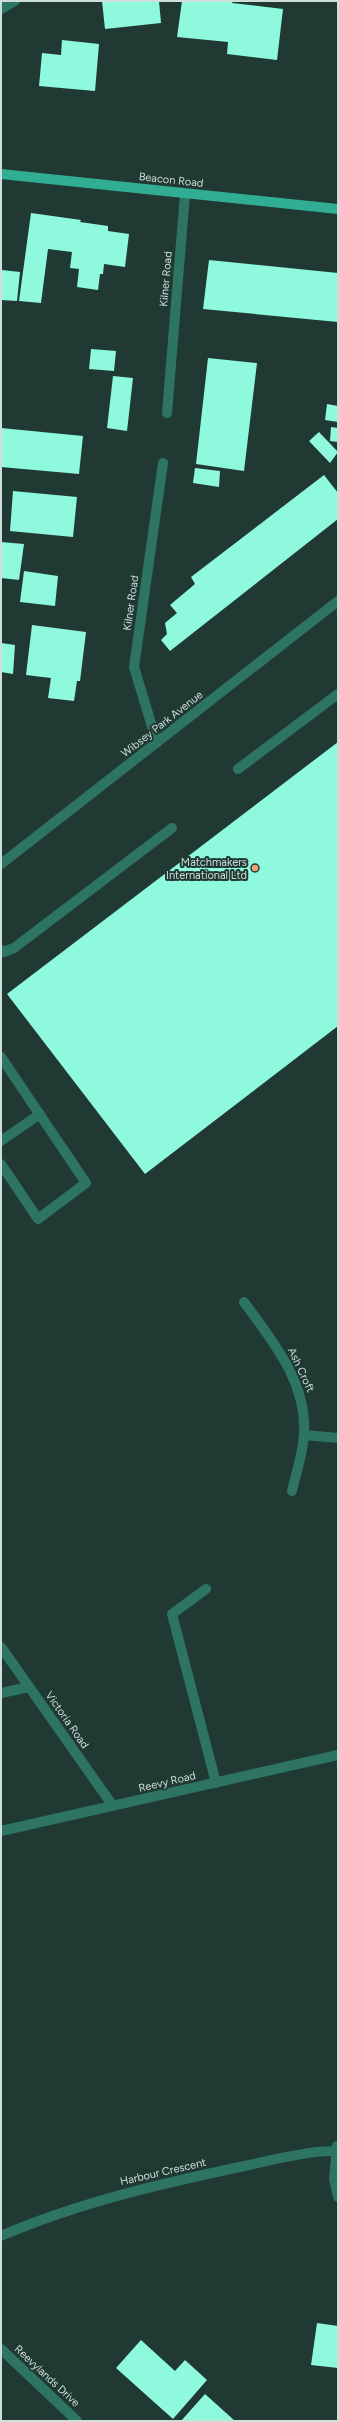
<svg xmlns="http://www.w3.org/2000/svg" width="339" height="2422" viewBox="0 0 339 2422" font-family="Figtree,sans-serif">
<style>
.building{fill:#8ef9dd}
.lines{fill:none;stroke-linecap:round;stroke-linejoin:round}
.minor{stroke:#2e7463;stroke-width:10}
.major{stroke:#30ad92;stroke-width:10}
.poi-dot{fill:#f0a279;stroke:#203a33;stroke-width:1.5}
.labels{text-anchor:middle;dominant-baseline:central;stroke-width:4;stroke-linejoin:round;paint-order:stroke}
.street-label{font-size:11px;fill:#ceded9;stroke:#203a33}
.poi-label{font-size:11px;fill:#ceded9;stroke:#203a33;text-anchor:end}
</style>
<rect width="100%" height="100%" fill="#203a33"/>
<path class="building" d="M102,1H159L161,23L105,29Z
M182,1H233L232,3L283,9L277,60L227,54L228,42L177,37Z
M62,40L99,44L95,91L39,86L42,53L61,55Z
M31,213L81,220L80,222L108,226V231L129,234L125,267L104,264L103,274H100L98,290L77,287L79,269L70,268L72,252L48,249L41,303L19,301Z
M209,260L338,273V322L203,309Z
M2,270L20,272L17,301L1,300Z
M91,349L116,351L114,371L89,369Z
M208,358L257,363L244,471L196,464Z
M113,376L133,378L127,431L107,428Z
M327,404L338,406V422L325,420Z
M331,427L338,428V442L330,441Z
M1,428L83,436L79,474L1,467Z
M319,432L338,452L330,463L309,441Z
M195,468L220,471L219,487L193,483Z
M324,475L338,493V519L170,651L161,640L167,634L165,623L177,613L170,605L195,584L191,577Z
M13,491L77,497L73,537L10,531Z
M1,542L24,544L19,580L1,578Z
M24,571L58,576L55,606L20,602Z
M32,625L86,632L80,681H77L74,701L48,698L51,678L26,675Z
M1,643L15,645L13,674L1,672Z
M338,742V1026L145,1174L7,994Z
M317,2323L338,2326V2368L311,2365Z
M141,2340L175,2371L185,2360L207,2380L173,2419L116,2368Z
M205,2394L235,2421H181Z"/>
<g class="lines">
<path class="minor" d="M1,9L15,1
M167,413L185,194
M157,743L134,667L163,463
M238,769L338,694
M1,864L338,601
M1,950L4,952L14,948L172,828
M1,1057L86,1183L38,1219L1,1164
M1,1141L40,1114
M244,1302C273,1342 307,1382 304,1434C303,1453 296,1473 292,1491
M304,1435L338,1438
M206,1589L172,1614L216,1783
M1,1647L113,1806
M1,1693L29,1687
M1,1831L338,1755
M337,2146L334,2179L338,2197
M1,2236C82,2201 168,2182 254,2164C271,2160 323,2148 338,2152
M1,2349L77,2421"/>
<path class="major" d="M1,174L338,209"/>
</g>
<circle class="poi-dot" cx="255" cy="868" r="4"/>
<g class="labels">
<g class="street-label">
<text transform="translate(171 180) rotate(6)">Beacon Road</text>
<text transform="translate(166 279) rotate(-85)">Kilner Road</text>
<text transform="translate(131 603) rotate(-82)">Kilner Road</text>
<text transform="translate(162 724) rotate(-38)">Wibsey Park Avenue</text>
<text transform="translate(301 1370) rotate(65)">Ash Croft</text>
<text transform="translate(67 1720) rotate(55)">Victoria Road</text>
<text transform="translate(167 1782) rotate(-13)">Reevy Road</text>
<text transform="translate(163 2172) rotate(-13)">Harbour Crescent</text>
<text transform="translate(47 2376) rotate(43)">Reevylands Drive</text>
</g>
<g class="poi-label">
<text x="247" y="862">Matchmakers<tspan x="247" dy="13">International Ltd</tspan></text>
</g>
</g>
<rect width="339" height="2422" fill="none" stroke="#ceded9" stroke-width="4"/>
</svg>
